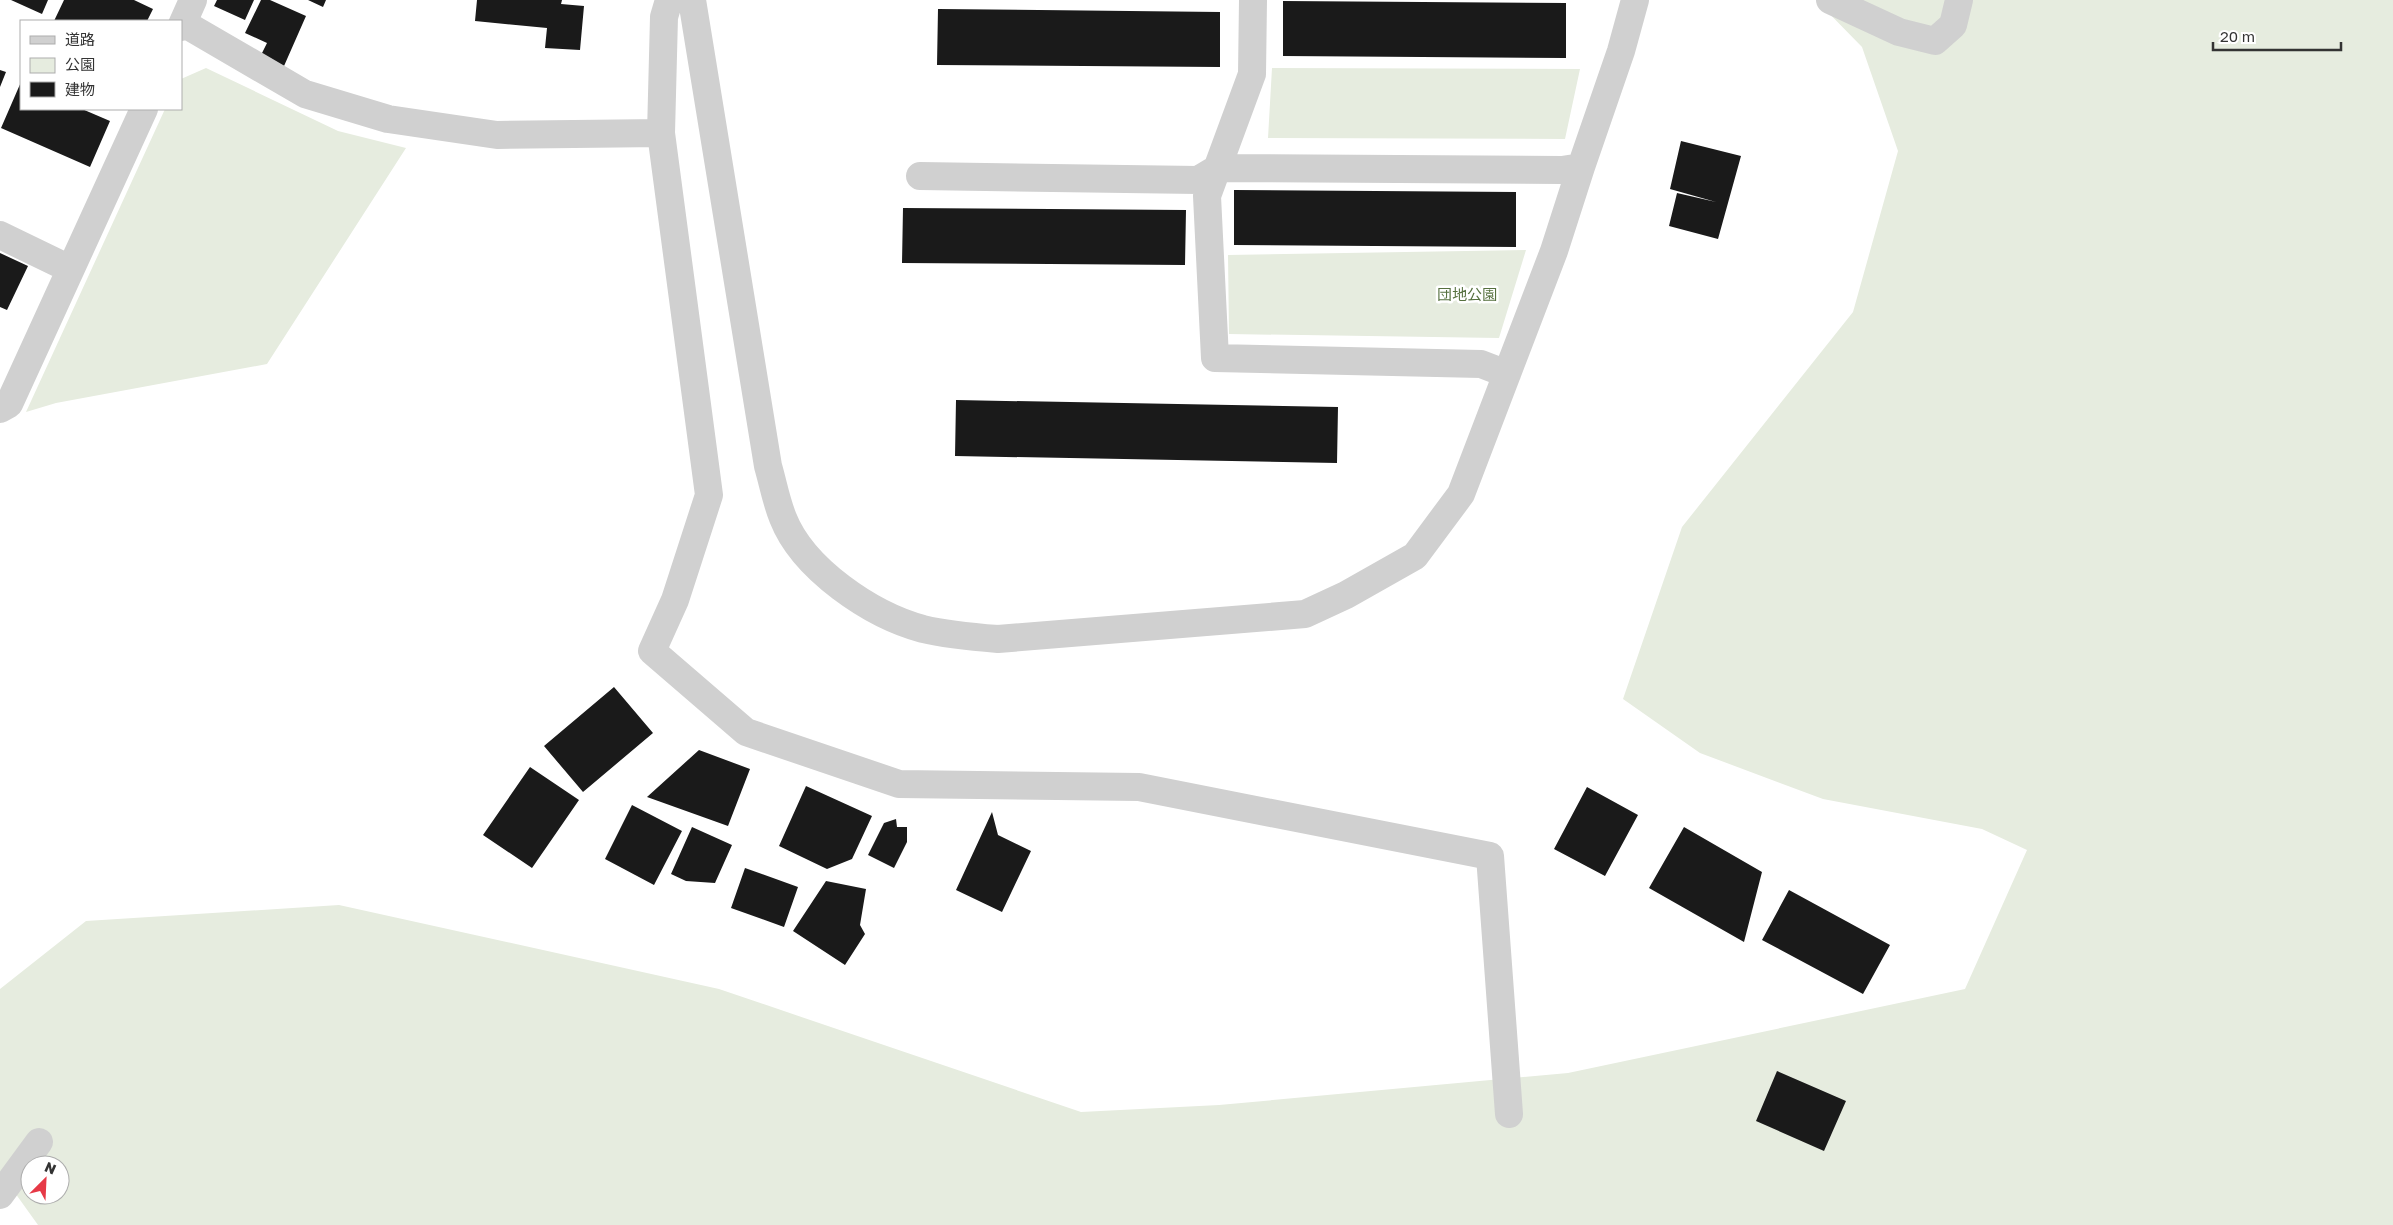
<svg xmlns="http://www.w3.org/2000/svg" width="2393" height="1225" viewBox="0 0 2393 1225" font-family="'Golos Text','Noto Sans JP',sans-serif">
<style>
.green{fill:#e6ecdf;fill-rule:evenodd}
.building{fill:#1a1a1a}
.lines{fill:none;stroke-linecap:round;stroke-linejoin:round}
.street{stroke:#d0d0d0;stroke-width:28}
.labels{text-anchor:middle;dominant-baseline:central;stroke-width:5;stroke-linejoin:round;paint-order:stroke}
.park-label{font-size:15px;fill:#56703f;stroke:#fff}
</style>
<rect width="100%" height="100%" fill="#fff"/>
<path class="green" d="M1816,0H2393V1225H38L0,1172V989L86,921L339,905L719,989L1081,1112L1219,1105L1568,1073L1965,989L2027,850L1982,829L1823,799L1700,753L1623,699L1682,527L1853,312L1898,151L1862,47ZM30,1165H60V1195H30Z
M206,68L338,131L406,148L267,364L56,403L26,412L165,109H181V79Z
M1272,68L1580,69L1565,139L1268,138Z
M1526,250L1499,338L1229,334L1228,255Z"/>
<path class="building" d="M11,0H48L42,14Z
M64,0H134L153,9L147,21H54Z
M217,0H254L245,20L214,6Z
M261,0H270L306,16L284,66L261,55L267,43L245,33Z
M308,0H326L323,7Z
M477,0H562L561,4L584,6L580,50L545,48L547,28L475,21Z
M1283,1L1566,3V58L1283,56Z
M938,9L1220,12V67L937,65Z
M0,70L6,72L0,87Z
M21,82V109H82L110,121L90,167L1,128Z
M1681,141L1741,156L1718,239L1669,226L1677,193L1716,202L1670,189Z
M1234,190L1516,192V247L1234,245Z
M903,208L1186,210L1185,265L902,263Z
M0,253L28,266L7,310L0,307Z
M956,400L1338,407L1337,463L955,456Z
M614,687L653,733L583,792L544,746Z
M699,750L750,769L728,826L647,797Z
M530,767L579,800L532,868L483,835Z
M806,786L872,816L852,859L827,869L779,846Z
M1587,787L1638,815L1605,876L1554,849Z
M632,805L682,831L654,885L605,859Z
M992,812L998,835L1031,851L1002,912L956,890Z
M896,819L897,827H907V842L894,868L868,855L884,823Z
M692,827L732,845L715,883L686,881L671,874Z
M1684,827L1762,872L1744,942L1649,888Z
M745,868L798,887L784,927L731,908Z
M826,881L866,889L860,925L865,934L845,965L793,931Z
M1789,890L1890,945L1863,994L1762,940Z
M1777,1071L1846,1101L1824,1151L1756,1121Z"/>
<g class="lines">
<path class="street" d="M692,0L768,466C773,483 776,501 783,518C803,569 871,615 923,629C948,635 973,637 998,639L1305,614L1346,595L1415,556L1461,494L1554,251L1581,167L1621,51L1635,0
M1253,0L1252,74L1207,196L1215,358L1481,364L1507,374
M1830,0L1899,32L1935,41L1953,25L1959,0
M183,23L305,94L388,119L497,135L661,133L664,17L669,0
M181,27L193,0
M661,133L709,495L675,600L652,651L746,732L899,784L1139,787L1490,856L1509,1114
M920,176L1198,180L1218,168L1562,170L1581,167
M0,235L70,269
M0,409L9,404L144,109
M0,1195L39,1142"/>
</g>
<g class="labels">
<g class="park-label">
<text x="1467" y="294">団地公園</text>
</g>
</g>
<rect x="20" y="20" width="162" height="90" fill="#ffffff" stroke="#adadad"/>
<rect x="30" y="36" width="25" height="8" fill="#d0d0d0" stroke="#adadad"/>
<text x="65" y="45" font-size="15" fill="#333333">道路</text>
<rect x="30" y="58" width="25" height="15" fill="#e6ecdf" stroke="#adadad"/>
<text x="65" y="70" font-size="15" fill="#333333">公園</text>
<rect x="30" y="82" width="25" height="15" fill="#1a1a1a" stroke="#adadad"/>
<text x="65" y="95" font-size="15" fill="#333333">建物</text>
<g transform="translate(45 1180) rotate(24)"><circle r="24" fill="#ffffff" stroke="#adadad"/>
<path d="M0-4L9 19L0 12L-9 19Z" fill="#e63946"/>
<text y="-8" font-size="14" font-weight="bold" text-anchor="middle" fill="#333333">N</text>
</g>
<path d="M2213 42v8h128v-8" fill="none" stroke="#333333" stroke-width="2.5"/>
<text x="2220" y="42" font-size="15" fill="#333333" stroke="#ffffff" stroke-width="4" paint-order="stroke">20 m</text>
</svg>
